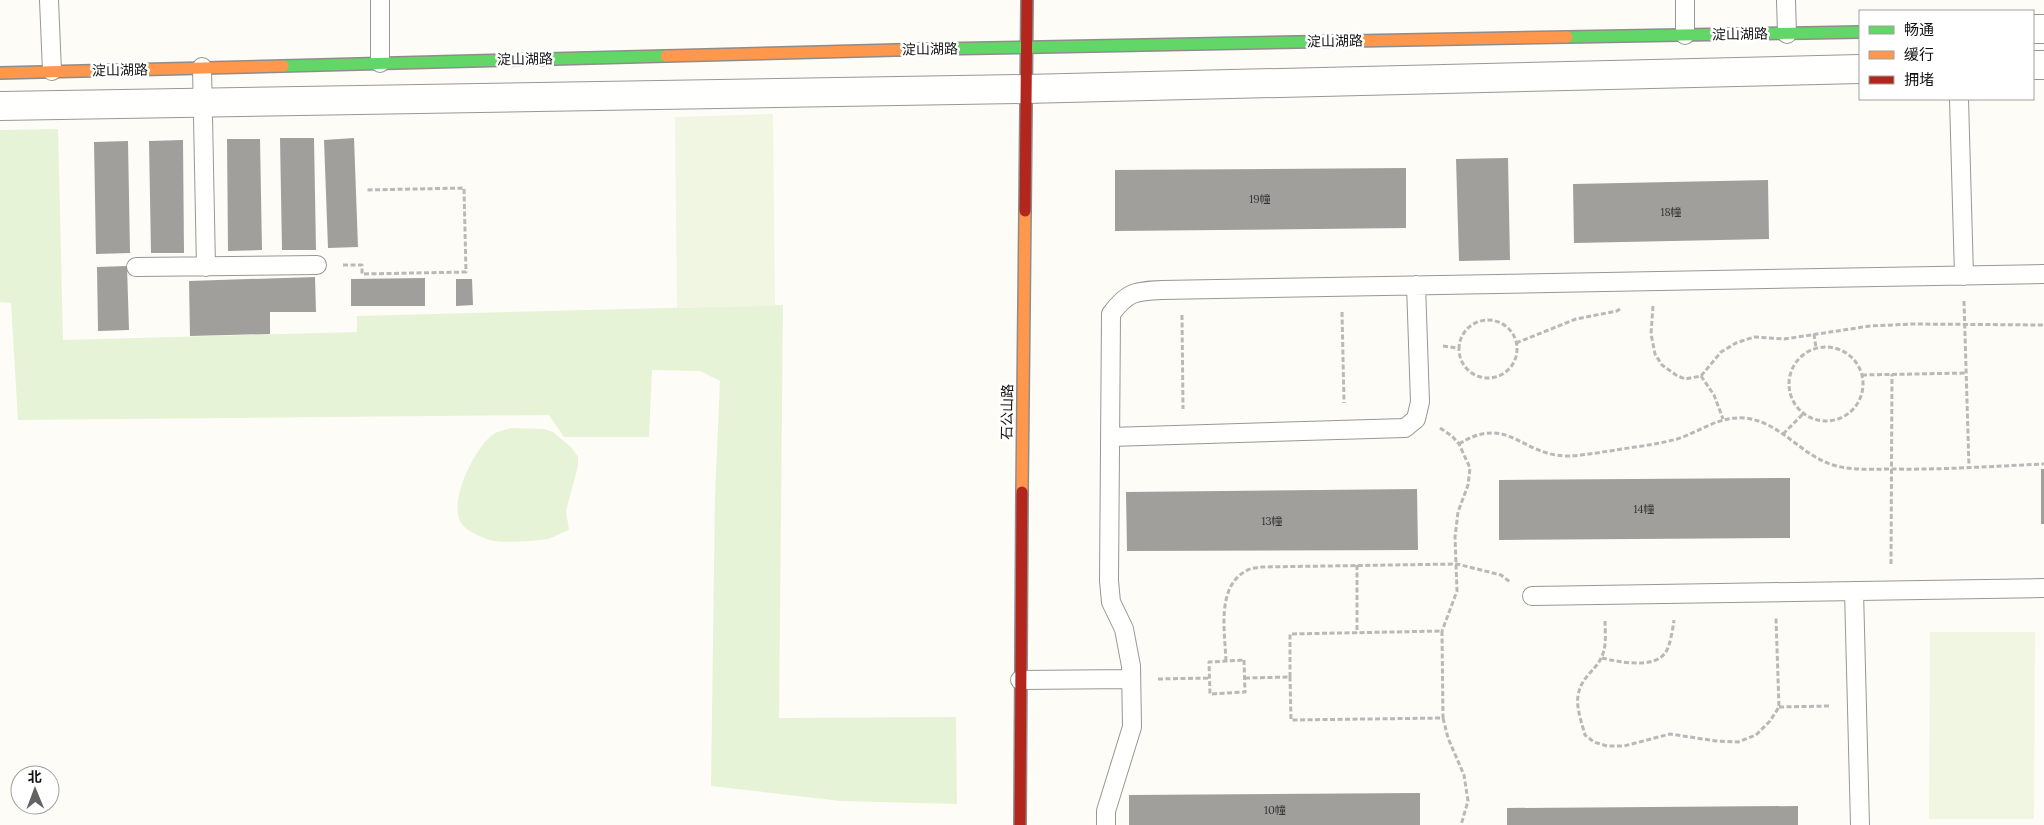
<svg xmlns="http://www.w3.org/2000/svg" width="2044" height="825" viewBox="0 0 2044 825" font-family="Lora,'Noto Sans SC',serif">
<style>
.green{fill:#e7f3d7}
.pitch{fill:#f0f6e1}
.building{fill:#a19f9c}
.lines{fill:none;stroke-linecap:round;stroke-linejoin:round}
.lane-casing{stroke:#979795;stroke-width:20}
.street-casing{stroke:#979795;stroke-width:30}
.fast-casing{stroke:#8e8d8b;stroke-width:14}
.slow-casing{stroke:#8e8d8b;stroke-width:14}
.jam-casing{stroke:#8e8d8b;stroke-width:14}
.path{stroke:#b9b9b8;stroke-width:3;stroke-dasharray:5 2.5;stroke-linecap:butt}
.lane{stroke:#fffffe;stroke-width:18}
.street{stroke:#fffffe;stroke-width:28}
.fast{stroke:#63d668;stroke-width:11}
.slow{stroke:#ff974d;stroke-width:11}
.jam{stroke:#b3261e;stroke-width:11}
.labels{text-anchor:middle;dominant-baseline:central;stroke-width:5;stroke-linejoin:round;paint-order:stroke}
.number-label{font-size:11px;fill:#353434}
.street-label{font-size:14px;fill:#111;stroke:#fff}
</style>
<rect width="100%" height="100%" fill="#fdfcf7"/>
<path class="green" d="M58,129L63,340L357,332V316L783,305L779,718L956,717L957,804L841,801L711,786L715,496L720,381L700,371L652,370L649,437H564L549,415L18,420L11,303L0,302V130Z
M512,428L544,429L553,432L572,448L578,457V466L566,511L569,530C562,532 555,537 548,539C536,541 506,543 494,541C484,539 466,531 461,523C448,502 474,450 491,436C497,431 505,430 512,428Z"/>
<path class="pitch" d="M773,114L775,306L677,308L675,117Z
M1930,632H2035L2034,819H1929Z"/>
<path class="building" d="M280,138H314L316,250H282Z
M354,138L358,247L328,248L324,140Z
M227,139H260L262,250L228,251Z
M183,140L184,253H151L149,141Z
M128,141L130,253L96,254L94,142Z
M1508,158L1510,260L1459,261L1456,159Z
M1406,168V228L1115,231V170Z
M1768,180L1769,239L1574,243L1573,184Z
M127,266L129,330L98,331L97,267Z
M315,277L316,312H270V334L190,336L189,281Z
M425,278V306H351V279Z
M456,279H472L473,305L456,306Z
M2041,469H2044V524H2041Z
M1790,478V538L1499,540V480Z
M1417,489L1418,550L1127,551L1126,492Z
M1420,793V825H1129V795Z
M1798,806V825H1507V808Z"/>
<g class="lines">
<g class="lane-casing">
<path id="lane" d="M49,0L52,71
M380,0V63
M1786,0L1787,34
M1685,35V0
M202,67L206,267
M1959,99L1964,276
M136,267L317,265
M1110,437L1405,428L1416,419L1420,402L1416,285
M1854,591L1860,825
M1532,596L2044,588
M1020,680L1131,679
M1106,825V811L1132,727L1131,666L1124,629L1111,602L1109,581L1111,314C1127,292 1135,291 1162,290L2044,274"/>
</g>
<g class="street-casing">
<path id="street" d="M2033,29H2044
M2033,65H2044
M0,106L1025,89L1860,69"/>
</g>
<g class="fast-casing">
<path id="fast" d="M1567,37L1860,32
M934,49L1352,41
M283,66L666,56"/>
</g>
<g class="slow-casing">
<path id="slow" d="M1352,41L1567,37
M666,56L934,49
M0,73L283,66
M1022,492L1025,211"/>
</g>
<g class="jam-casing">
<path id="jam" d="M1025,211L1027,0
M1020,825L1022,492"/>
</g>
<path class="path" d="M343,265H362V274L466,272L464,188L366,190
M1964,301L1969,467
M1653,306L1651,334L1655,354L1662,365L1676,375L1685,379L1701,376L1721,352L1736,343L1754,337L1784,339L1870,326L1912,324L2044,325
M1342,312L1344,403
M1182,315L1183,409
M1459 349a29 29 0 1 1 58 0a29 29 0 1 1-58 0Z
M1814,334L1816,348
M1516,343L1576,319L1617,311L1620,309
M1443,346L1458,348
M1789 384a37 37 0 1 1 74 0a37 37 0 1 1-74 0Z
M1862,375L1966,373
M1701,376L1714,395L1723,419
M1440,428L1452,436L1459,444L1470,468L1468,485L1458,512L1455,537L1457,591L1442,631
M1783,434L1804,413
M1459,444C1507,414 1520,454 1565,456C1580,456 1595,453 1610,451C1632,447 1655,445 1677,439C1700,432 1718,416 1744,418C1780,421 1800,455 1833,465C1853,471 1873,469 1893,469C1943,470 1994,466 2044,464
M1891,564L1892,374
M1357,565V633
M1605,621C1605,632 1607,645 1602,656C1596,671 1581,676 1578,696C1576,707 1582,724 1585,735L1594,742L1607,746H1624L1670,734L1716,741L1738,742L1756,735L1770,721L1779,707L1776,618
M1602,658C1618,662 1654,669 1665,653C1670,648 1673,627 1674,620
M1244,660L1245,692L1210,694L1209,662Z
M1226,661C1225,633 1216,587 1246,571C1250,568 1256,568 1261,567L1457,564L1501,575L1510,582
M1245,678L1290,677V634L1442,631L1443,718L1291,720L1290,677
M1158,679L1210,678
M1779,707L1830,706
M1443,718L1448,738L1464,775L1468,801L1461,825"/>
<use href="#lane" class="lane"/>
<use href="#street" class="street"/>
<use href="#fast" class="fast"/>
<use href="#slow" class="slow"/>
<use href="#jam" class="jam"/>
</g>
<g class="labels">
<g class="number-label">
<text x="1260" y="199">19幢</text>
<text x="1671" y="212">18幢</text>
<text x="1644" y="509">14幢</text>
<text x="1272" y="521">13幢</text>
<text x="1275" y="810">10幢</text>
</g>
<g class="street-label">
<text transform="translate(1740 34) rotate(-1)">淀山湖路</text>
<text transform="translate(1335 41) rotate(-1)">淀山湖路</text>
<text transform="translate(930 49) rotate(-1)">淀山湖路</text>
<text transform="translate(525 59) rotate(-1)">淀山湖路</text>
<text transform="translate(120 70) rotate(-1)">淀山湖路</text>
<text transform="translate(1007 412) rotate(-89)">石公山路</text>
</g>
</g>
<rect x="1859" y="10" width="175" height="90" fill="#ffffff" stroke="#a0a0a0"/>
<rect x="1869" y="26" width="25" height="8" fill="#63d668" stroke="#a0a0a0"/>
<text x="1904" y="35" font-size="15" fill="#111111">畅通</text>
<rect x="1869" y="51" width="25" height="8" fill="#ff974d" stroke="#a0a0a0"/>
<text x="1904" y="60" font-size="15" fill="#111111">缓行</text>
<rect x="1869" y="76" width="25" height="8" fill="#b3261e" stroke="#a0a0a0"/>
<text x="1904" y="85" font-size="15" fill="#111111">拥堵</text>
<g transform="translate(35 790) rotate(359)"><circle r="24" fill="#ffffff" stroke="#a0a0a0"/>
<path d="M0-4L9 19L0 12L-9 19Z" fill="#646362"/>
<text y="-8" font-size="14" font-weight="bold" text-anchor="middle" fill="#111111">北</text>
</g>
</svg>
